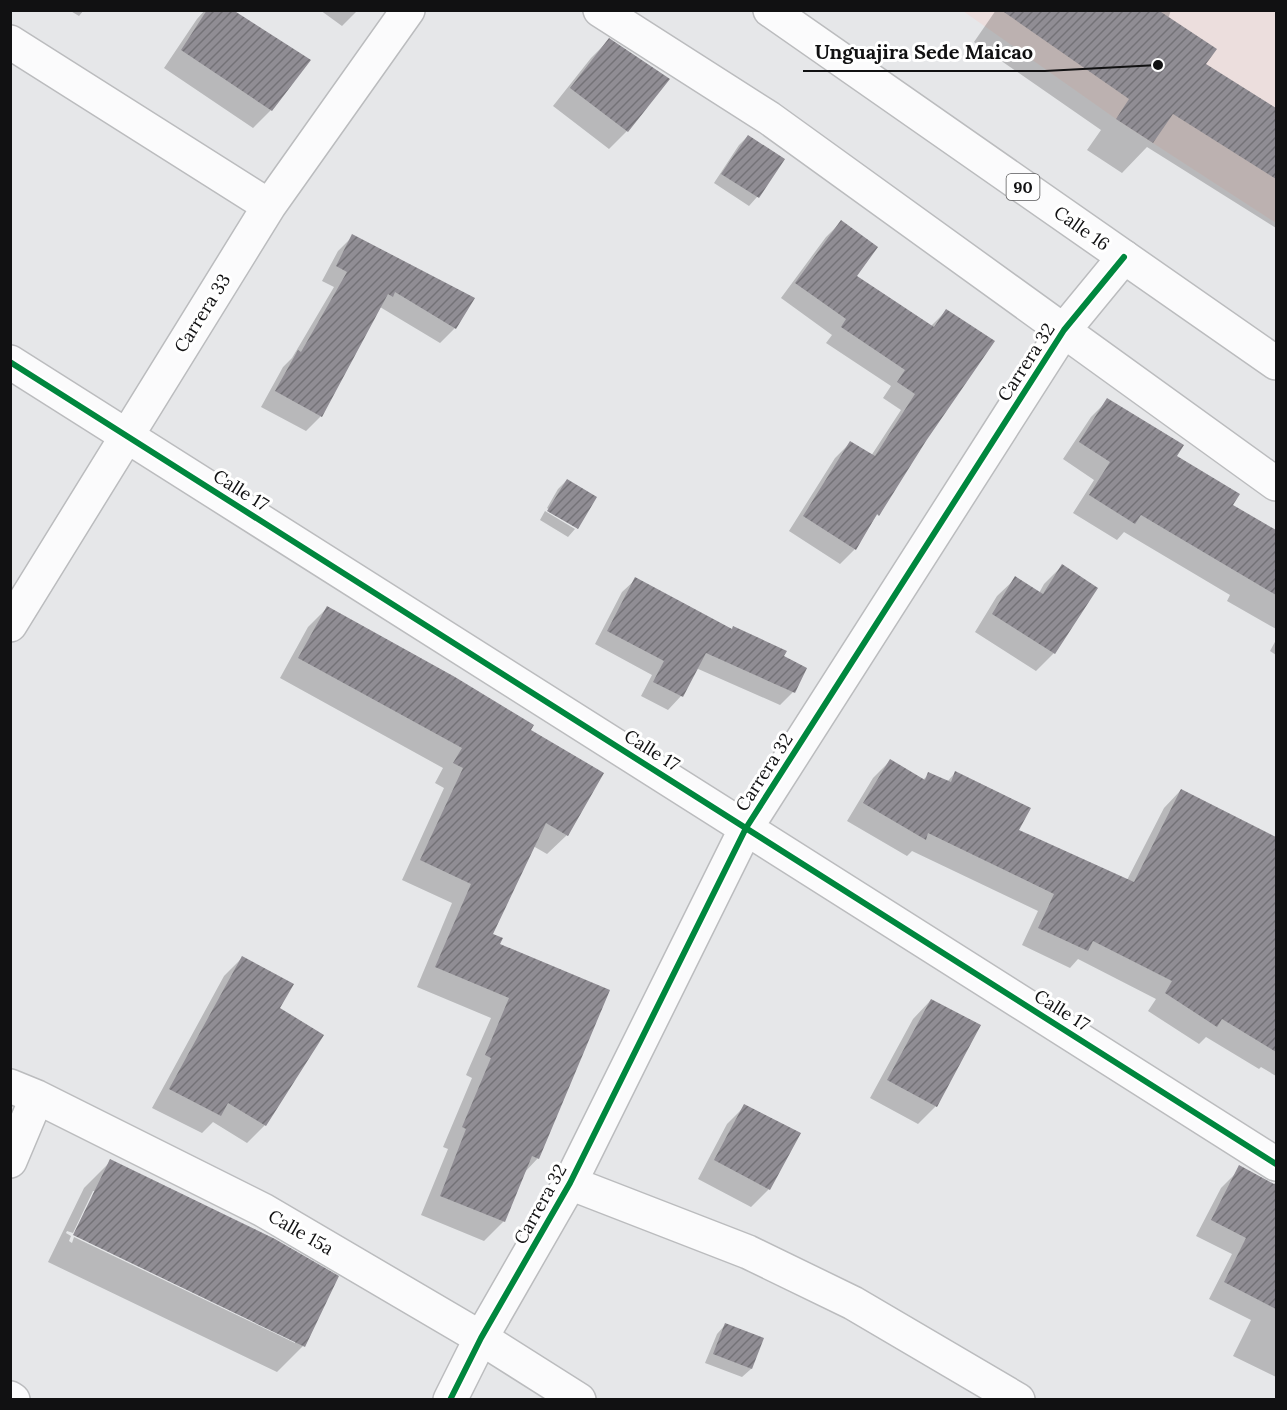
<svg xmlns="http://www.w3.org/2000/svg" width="1287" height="1410" viewBox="0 0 1287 1410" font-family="Lora,serif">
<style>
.education{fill:#ecdedd}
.shadow{fill:#0003;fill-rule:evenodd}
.building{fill:url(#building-hatch)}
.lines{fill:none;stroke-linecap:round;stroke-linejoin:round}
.minor-casing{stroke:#bbbcbe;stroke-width:36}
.trunk-casing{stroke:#bbbcbe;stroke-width:36}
.minor{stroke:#fbfbfc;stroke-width:33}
.trunk{stroke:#fbfbfc;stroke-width:33}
.cycleway-casing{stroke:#fff;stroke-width:10}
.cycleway{stroke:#00873e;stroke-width:6}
.labels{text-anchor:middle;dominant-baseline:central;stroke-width:6;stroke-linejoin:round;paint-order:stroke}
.shield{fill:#fff;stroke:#585859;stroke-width:1.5}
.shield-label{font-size:16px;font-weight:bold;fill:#111112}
.street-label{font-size:18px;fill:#111112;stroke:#fff}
.leader{fill:none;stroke:#111112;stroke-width:2}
.callout-dot{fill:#111112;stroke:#fff;stroke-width:2}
.callout-label{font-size:20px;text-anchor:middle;font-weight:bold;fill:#111112;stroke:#fff;stroke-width:6;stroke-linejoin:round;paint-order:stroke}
</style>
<defs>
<pattern id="building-hatch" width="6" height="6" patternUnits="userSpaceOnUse" patternTransform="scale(1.5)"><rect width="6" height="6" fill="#908d94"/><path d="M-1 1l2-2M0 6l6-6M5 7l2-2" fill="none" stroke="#747277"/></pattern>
</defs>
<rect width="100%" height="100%" fill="#e6e7e9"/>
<path class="education" d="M963,11H1276V223L1116,119Z"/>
<path class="shadow" d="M69,10H84L79,16Z
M205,10H230L271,110L253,128L164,68L197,19Z
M320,10H358L342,26Z
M996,10H1171L1168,19L1204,65L1276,110V228L1147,147L1122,173L1087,150L1101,130L974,42Z
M609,40L667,79L627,131L609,149L553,106L591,58Z
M748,136L782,159L757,197L749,206L714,183L739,145Z
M841,222L855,277L931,326L946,311L925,440L855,549L840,564L789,531L835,458L850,443L871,456L901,410L883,398L891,386L826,343L832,335L781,298L826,237Z
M353,236L455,328L440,343L380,307L321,416L306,431L261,407L283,367L292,358L334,287L322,281L338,251Z
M1108,400L1231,505L1276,531V629L1227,601L1230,595L1124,532L1117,540L1073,513L1094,480L1063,459L1091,417Z
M567,480L595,498L576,528V527L547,508L558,489Z
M545,511L575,529L568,537L540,520Z
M1062,566L1054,653L1036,671L975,632L997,596L1016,578L1039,593L1044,584Z
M636,579L782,657L793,692L780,705L696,668L681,696L668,710L641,696L652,675L595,644L622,592Z
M327,608L529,731L567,835L547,854L533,846L491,935L498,945L609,991L538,1158L524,1173L504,1221L484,1241L421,1215L448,1149L443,1147L472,1078L466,1075L491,1018L417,987L452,903L402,880L444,788L435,783L443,768L280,678L308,627Z
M1276,640V655L1270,651Z
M890,761L923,780L929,774L947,782L955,773L1017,831L1127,880L1164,808L1181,790L1276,839V1076L1261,1067L1259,1069L1206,1037L1199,1044L1148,1011L1156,999L1078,959L1070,968L1022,945L1038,911L912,851L907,856L847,821L873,778Z
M242,958L278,1009L265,1125L247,1143L213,1122L202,1133L152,1108L224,976Z
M931,1000L936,1106L918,1124L870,1098L913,1019Z
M745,1106L769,1189L751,1207L698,1179L727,1124Z
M111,1161L303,1346L277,1372L48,1262L84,1188ZM93,1191H97L295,1340V1343L74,1237L72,1243L69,1241L71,1236L66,1233L67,1231L73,1233Z
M1237,1172L1276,1192V1377L1233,1356L1251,1320L1209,1299L1232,1254L1196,1236L1221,1188Z
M725,1325L762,1339L751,1369L742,1377L705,1363L717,1334Z"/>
<path class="building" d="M207,10H233L311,60L272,111L181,50Z
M1001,10H1158L1217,49L1206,64L1276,108V179L1173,114L1153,143L1116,119L1129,99Z
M609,38L670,79L628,132L570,88Z
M748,135L785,159L759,198L721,174Z
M841,220L878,247L857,276L934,327L946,309L995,341L926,441L879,516L877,514L856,550L803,516L850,441L875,456L915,394L897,382L905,370L841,327L846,319L795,283Z
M352,234L475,298L456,329L395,292L393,297L388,294L322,417L275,391L298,350L301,352L347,272L336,266Z
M1107,398L1184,445L1177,456L1240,494L1233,505L1276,530V595L1141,515L1135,524L1089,495L1110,462L1079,442Z
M567,479L597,497L578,529L547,511Z
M1062,564L1098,588L1055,654L992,614L1015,576L1043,594Z
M635,577L732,629L733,626L787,651L784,656L807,668L795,693L706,653L683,697L653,682L664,661L607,631Z
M327,606L455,677L534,725L531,730L604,773L568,836L546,823L493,934L503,938L500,944L610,990L539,1159L532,1156L505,1222L440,1196L466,1129L462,1127L491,1058L485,1055L509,998L435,967L471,884L420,860L463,768L453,763L462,748L298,658Z
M890,759L925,780L928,772L951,782L955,771L1031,808L1019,830L1134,882L1181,789L1276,837V1052L1222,1019L1217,1027L1165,993L1172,981L1093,941L1088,951L1038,928L1054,894L928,833L926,840L863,803Z
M242,956L294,984L280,1008L324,1035L266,1126L228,1103L221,1116L169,1089Z
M931,999L981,1025L937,1107L887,1080Z
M744,1104L801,1133L770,1190L714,1160Z
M110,1159L275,1239L339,1276L305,1347L73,1235Z
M1239,1165L1274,1184L1276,1183V1309L1224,1282L1246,1238L1211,1220Z
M725,1323L764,1338L752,1369L713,1354Z"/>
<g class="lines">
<g class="minor-casing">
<path id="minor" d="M600,10L769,118L1276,484
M10,42L269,206
M10,362L1276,1164
M10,625L269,206L408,10
M10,1086L37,1097L263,1210L481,1338L579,1400
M10,1161L37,1097
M570,1183L748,1252L853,1303L1018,1400
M10,1398L13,1400
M450,1400L481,1338L570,1183L746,828L1064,330L1124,257"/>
</g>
<g class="trunk-casing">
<path id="trunk" d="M770,10L1276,363"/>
</g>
<use href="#minor" class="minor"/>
<use href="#trunk" class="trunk"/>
<g class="cycleway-casing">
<path id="cycleway" d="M10,362L1276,1164
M450,1400L481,1338L570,1183L746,828L1064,330L1124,257"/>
</g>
<use href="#cycleway" class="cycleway"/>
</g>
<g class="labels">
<rect class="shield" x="1006.5" y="174" width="33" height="26" rx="4.5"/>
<g class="shield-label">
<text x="1023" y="187">90</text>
</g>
<g class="street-label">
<text transform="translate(1082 228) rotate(35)">Calle 16</text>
<text transform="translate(202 313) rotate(-58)">Carrera 33</text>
<text transform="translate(1026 362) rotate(-57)">Carrera 32</text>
<text transform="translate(241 490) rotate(32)">Calle 17</text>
<text transform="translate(652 750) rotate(32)">Calle 17</text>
<text transform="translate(764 772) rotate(-57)">Carrera 32</text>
<text transform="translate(1062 1010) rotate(32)">Calle 17</text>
<text transform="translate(540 1204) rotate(-61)">Carrera 32</text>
<text transform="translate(301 1232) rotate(30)">Calle 15a</text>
</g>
</g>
<path class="leader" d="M1158 65L1045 71H803"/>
<circle class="callout-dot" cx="1158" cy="65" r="6"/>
<g class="callout-label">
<text x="924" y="59">Unguajira Sede Maicao</text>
</g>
<rect width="1287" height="1410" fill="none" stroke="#111112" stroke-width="24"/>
</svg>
